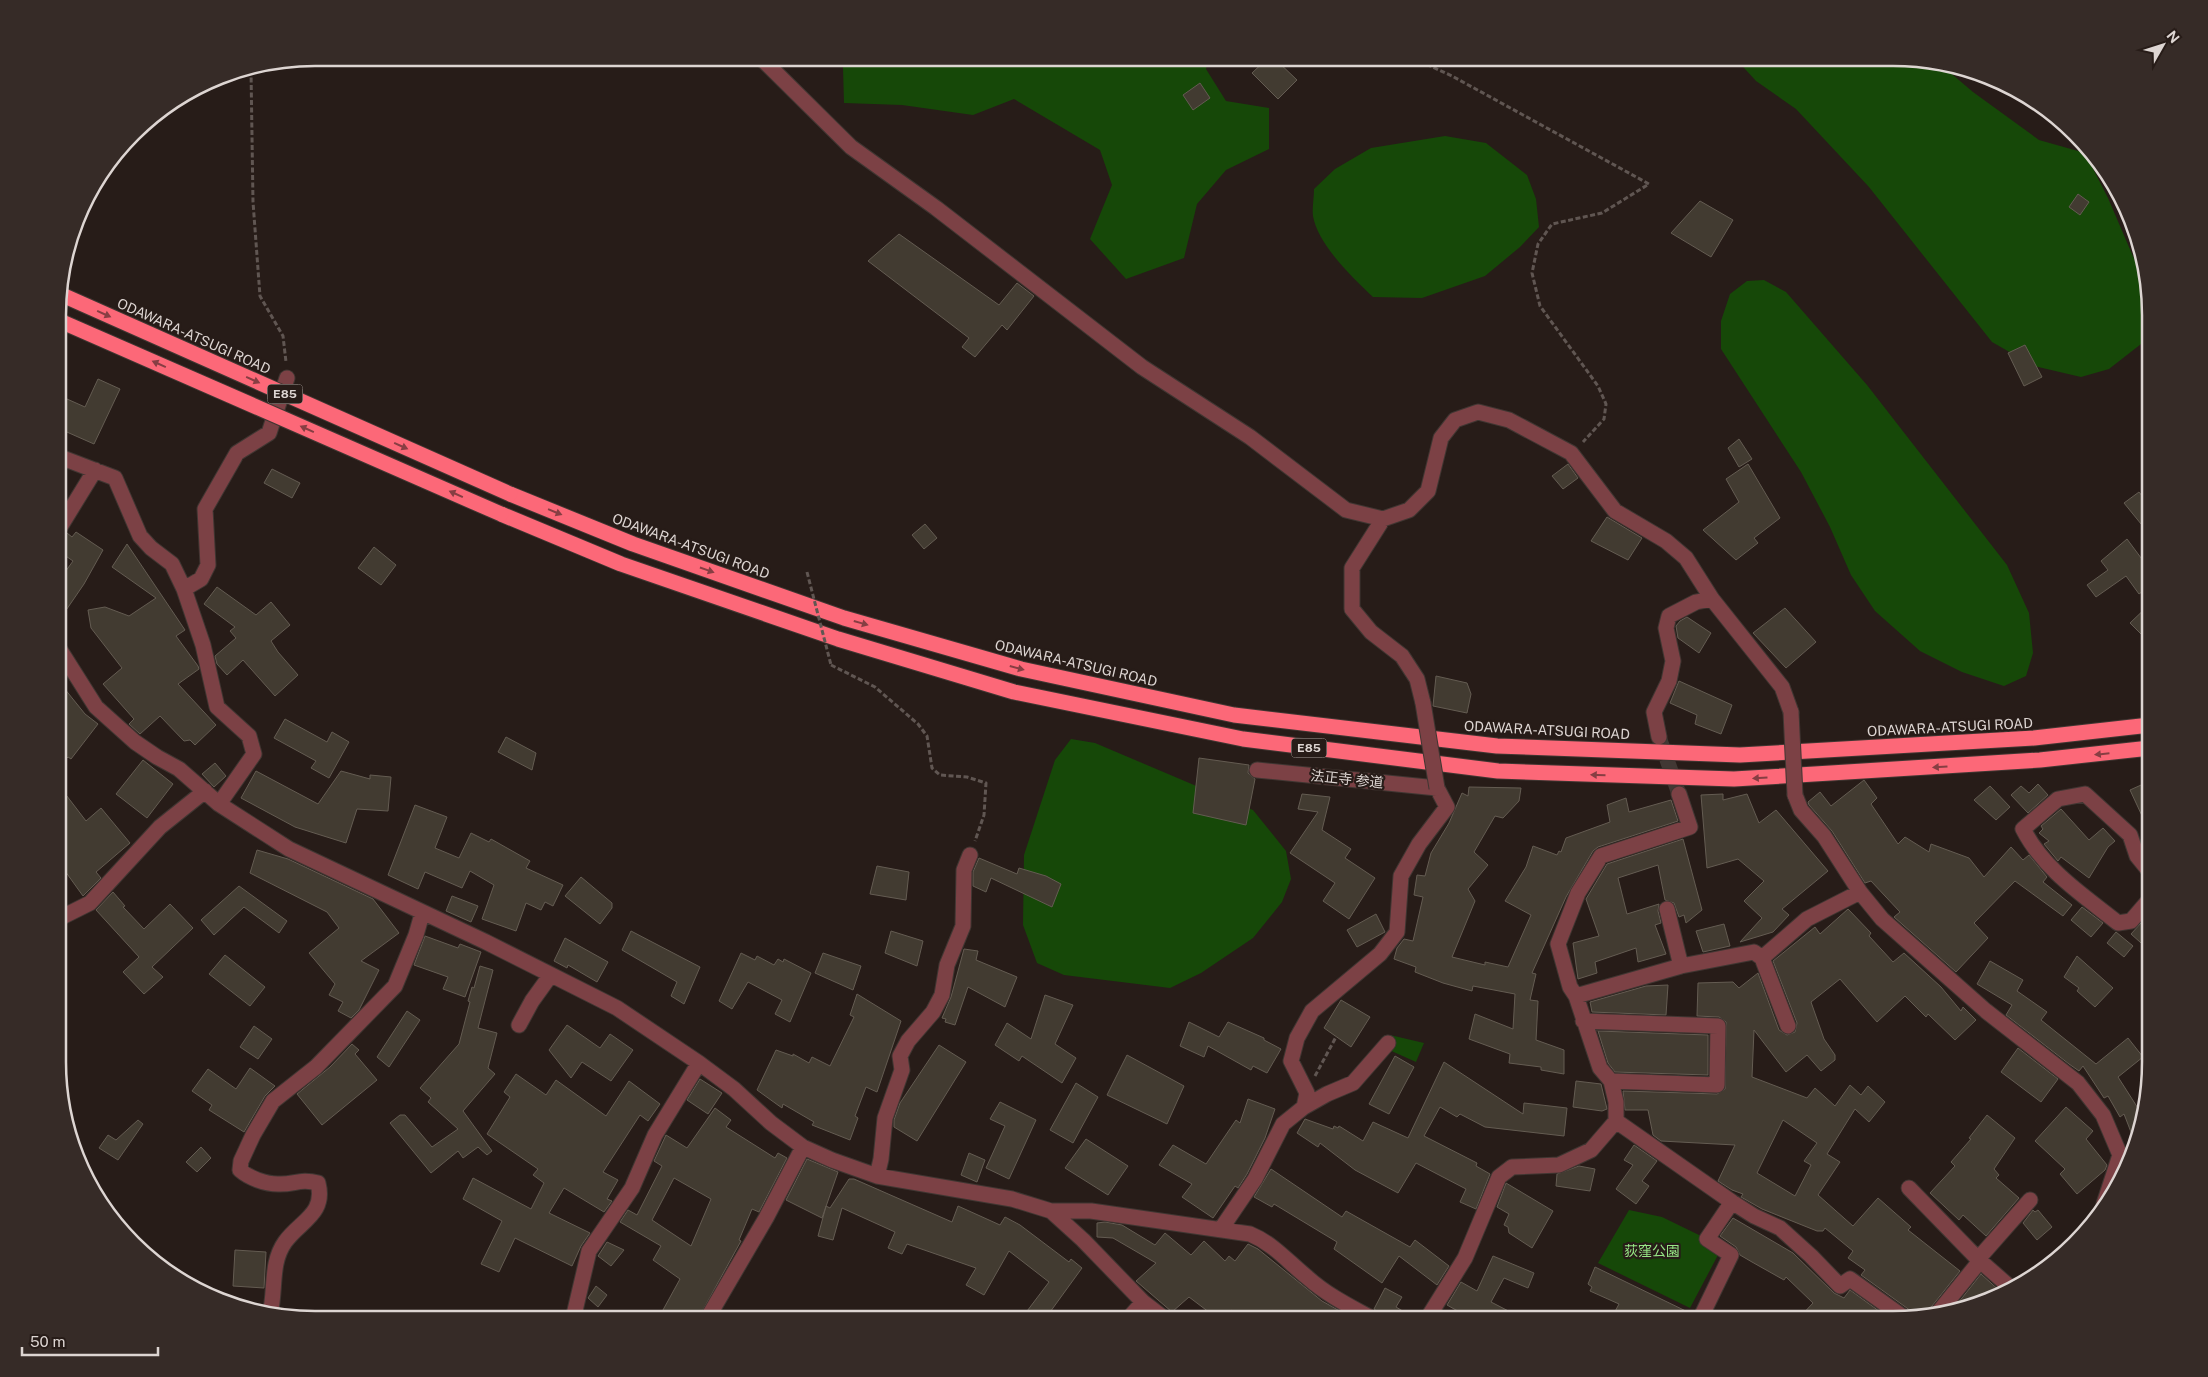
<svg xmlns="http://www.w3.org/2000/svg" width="2208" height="1377" viewBox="0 0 2208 1377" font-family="'Public Sans','Noto Sans JP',sans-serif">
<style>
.green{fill:#164808}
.building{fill:#423b31;stroke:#645c52;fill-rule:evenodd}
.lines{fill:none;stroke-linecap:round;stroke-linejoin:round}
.minor-tunnel{stroke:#423834;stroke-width:15;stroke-dasharray:15 8;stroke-linecap:butt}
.minor-casing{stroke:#403632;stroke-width:17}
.highway-casing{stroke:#403632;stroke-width:17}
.path{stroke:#605652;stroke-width:3;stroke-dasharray:5 2.5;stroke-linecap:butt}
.minor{stroke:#7c4145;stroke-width:15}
.highway{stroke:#fc6878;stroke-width:15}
.minor-bridge-casing{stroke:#403632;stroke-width:17;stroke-linecap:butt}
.highway-bridge-casing{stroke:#403632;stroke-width:17;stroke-linecap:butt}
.path-bridge{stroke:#605652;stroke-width:3;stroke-dasharray:5 2.5;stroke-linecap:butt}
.minor-bridge{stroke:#7c4145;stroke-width:15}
.highway-bridge{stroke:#fc6878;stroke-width:15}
.oneway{fill:#873e43}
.labels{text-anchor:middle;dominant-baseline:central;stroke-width:4.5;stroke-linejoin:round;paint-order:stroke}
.shield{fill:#271c18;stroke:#a69e9a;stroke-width:1}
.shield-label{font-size:12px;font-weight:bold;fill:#ddd5d2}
.street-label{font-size:14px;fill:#ddd5d2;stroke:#271c18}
.park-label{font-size:14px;fill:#96e685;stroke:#271c18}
.rim{fill:none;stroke:#ddd5d2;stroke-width:2.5}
</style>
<rect width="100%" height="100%" fill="#271c18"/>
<path class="green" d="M867,58H1209L1206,69L1226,101L1269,108V149L1226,170L1197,204L1184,258L1126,279L1090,239L1112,185L1100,150L1014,99L973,115L902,105L844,103L843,67Z
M1735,58H1893L1940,64L1973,92L2039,140L2085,153L2108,198L2135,261L2145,268L2150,299V337L2109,369L2081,377L2034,366L1992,342L1869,187L1796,109L1756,81Z
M1445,136L1486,143L1527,175L1536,199L1539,227L1520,247L1485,276L1422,298L1373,297C1353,278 1318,245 1313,216C1312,208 1314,198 1314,189L1335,169L1371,148Z
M1764,280L1786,292L1867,385L2007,565L2029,613L2033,653L2026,676L2004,686L1962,672L1920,651L1875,611L1851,575L1830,527L1801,472L1721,349V321L1730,294L1747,281Z
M1071,739L1095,743L1253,810L1286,851L1291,879L1282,902L1253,938L1201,973L1170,988L1064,975L1037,963L1023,925L1024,855L1055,760Z
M1390,1035L1424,1043L1416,1062L1387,1049Z
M1629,1210L1662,1217L1699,1235L1718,1255L1690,1308L1598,1263Z"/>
<path class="building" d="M1268,58H1274L1297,80L1278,99L1252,73Z
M1200,83L1210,98L1193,110L1183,95Z
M2078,194L2089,202L2080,215L2069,207Z
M1700,201L1733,220L1711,257L1671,233Z
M899,234L999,305L1017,283L1034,296L1007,330L1002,325L975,357L962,347L969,338L868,261Z
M2025,345L2042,377L2024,386L2008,353Z
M98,379L120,389L94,444L60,429V417L67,399L85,407Z
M1739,439L1752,459L1739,467L1728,448Z
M1568,464L1578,478L1563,489L1552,476Z
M1748,464L1780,518L1754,538L1758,543L1736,560L1703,530L1739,502L1726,479Z
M272,469L300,483L292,498L264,483Z
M2139,492L2150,506V535L2124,503Z
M1607,517L1642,538L1628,560L1591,541Z
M925,524L937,538L924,549L912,535Z
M76,532L103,550L84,584L60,619V579L73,561L60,552V536L67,533L72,537Z
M2127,539L2150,570V586L2139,594L2126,576L2096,597L2087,585L2108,570L2101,561Z
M127,544L185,630L176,636L198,666L199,669L178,684L216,725L195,745L190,740L184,741L160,716L140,734L129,724L134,719L103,684L122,668L91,628L88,610L105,607L129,616L156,598L112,567Z
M374,547L396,565L381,585L358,568Z
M217,587L256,615L271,602L290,625L271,641L278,652L298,675L275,696L243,660L227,675L217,664L215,656L236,638L230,631L235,627L204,604Z
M2150,604V643L2130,623Z
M1785,608L1816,642L1786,668L1753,633Z
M1687,617L1711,633L1699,653L1678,638L1676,626L1680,621Z
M1436,676L1467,683L1471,694L1467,713L1433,706Z
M1679,681L1732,705L1721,734L1695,724L1697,715L1670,703Z
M60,683L85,714L98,724L71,759L68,757L60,765Z
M285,719L327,742L332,732L349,742L329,778L311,768L316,761L274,738Z
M506,737L536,753L532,770L498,752Z
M1199,758L1249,765L1248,773L1255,779L1246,825L1193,813Z
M143,760L173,784L147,818L116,794Z
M215,763L226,776L214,787L202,774Z
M256,771L318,804L341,771L370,779V775L391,777L388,811L357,809L346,843L295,827L241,798Z
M1864,780L1877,798L1871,804L1898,844L1905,837L1929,852L1931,844L1969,858L1984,877L2011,847L2023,860L2029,855L2047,877L2043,882L2072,905L2063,916L2015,881L1974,923L1988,938L1956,972L1894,917L1900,912L1871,881L1865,883L1832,831L1809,805L1808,802L1820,792L1831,806Z
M2150,781V833L2130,790Z
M2038,784L2048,795L2028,813L2011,795L2021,786L2029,793Z
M1990,786L2010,807L1996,820L1974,800Z
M60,787L86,821L101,808L130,843L96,872L101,878L83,896L60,864Z
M1469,787L1521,788L1519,801L1503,818L1495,816L1474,852L1488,865L1468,889L1475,901L1452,957L1485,965V962L1508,967L1531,915L1505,901L1526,867L1533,846L1557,855L1559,851L1561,852L1566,838L1610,822L1607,805L1626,798L1629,812L1671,800L1678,821L1598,847L1593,851L1566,897L1532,973L1536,974L1530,1000L1538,1001L1536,1040L1564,1050V1074L1541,1070V1067L1509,1063L1510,1054L1469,1039L1475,1014L1513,1029L1515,994L1473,986L1472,991L1443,983L1415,972L1416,967L1394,959L1397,948L1404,939L1413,941L1423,897L1414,895L1417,875L1425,876L1431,853L1449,823L1462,793L1468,796Z
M1302,794L1330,797L1322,830L1351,849L1345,858L1375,878L1349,919L1323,901L1335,883L1290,853L1318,812L1298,809Z
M1723,794V800L1747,794L1759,823L1776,810L1828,871L1782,909L1789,915L1773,932L1740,942L1762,918L1744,901L1764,881L1738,859L1707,868L1701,795Z
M415,805L447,817L435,848L459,858L471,833L489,842L491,839L530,861L526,868L563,885L553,906L545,902L541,910L526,903L516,931L482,919L494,885L470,871L462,888L425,872L418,889L388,875Z
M2061,809L2089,840L2103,828L2115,841L2108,847L2089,878L2061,857L2058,861L2044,844L2049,841L2039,833L2043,829L2041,826Z
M1683,839L1702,910L1686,923L1684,915L1679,917L1674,903L1665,900L1658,865L1618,878L1627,914L1659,904L1658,911L1661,923L1655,925L1666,954L1638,962L1636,948L1595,962L1597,973L1578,979L1573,943L1599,936L1586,899L1607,864Z
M257,850L288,859L373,899L399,933L361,961L379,970L359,1010L351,1018L338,1011L343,1002L329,995L335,984L309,953L339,928L327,912L250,873Z
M979,858L1017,874L1019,868L1046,876L1061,884L1052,907L991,878L986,892L973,886V872Z
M877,866L909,872L906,900L870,894Z
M581,877L612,903V908L600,924L565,896Z
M239,886L287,921L279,933L244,907L214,935L201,920Z
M113,892L125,906L123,907L144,929L170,904L193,928L152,967L163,977L144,994L123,972L139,957L96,910Z
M452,896L478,906L471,922L446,911Z
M2082,907L2103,923L2091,937L2071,920Z
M1848,909L1871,933L1869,936L1893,962L1904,953L1941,987L1961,1011L1963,1007L1976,1020L1955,1040L1928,1014L1926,1017L1905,996L1877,1022L1840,979L1811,1002L1824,1039L1835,1055V1060L1821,1071L1807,1055L1786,1072L1754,1030L1752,1077L1807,1098L1815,1088L1835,1106L1850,1085L1861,1095L1868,1086L1885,1102L1869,1122L1855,1109L1827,1154L1840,1162L1818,1195L1853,1226L1878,1198L1911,1227L1908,1230L1960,1271L1924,1316L1915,1318L1911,1311L1861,1275L1865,1270L1848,1258L1853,1251L1825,1228L1823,1231H1817L1762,1209L1741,1197L1743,1194L1732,1190L1718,1181L1735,1145L1661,1141L1653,1135L1648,1110H1625L1623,1091L1717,1094L1725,1089L1726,1022L1719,1017L1697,1016L1698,983L1733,982L1739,988L1758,973L1779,1030L1787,1035L1795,1032L1797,1023L1773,961L1815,927L1820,934ZM1783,1120L1817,1143L1804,1161L1811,1165L1795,1196L1757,1173Z
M2150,913V951L2131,934Z
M1376,914L1385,932L1357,947L1347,930Z
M1724,924L1730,946L1703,952L1696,931Z
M631,931L700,967L684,1004L671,996L677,982L622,950Z
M891,931L923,941L917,966L885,953Z
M2116,932L2133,946L2124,957L2107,943Z
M425,936L458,948L460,944L481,952L465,997L443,989L448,977L414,965Z
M565,938L608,962L597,982L568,965L567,968L554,961Z
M964,949L978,951L976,960L1017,977L1005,1007L968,987L955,1025L945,1022L946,1019L942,1018L951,997Z
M741,953L755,960L757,956L774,965L778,959L783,962L784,959L811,973L790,1022L775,1014L782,1000L748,982L732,1009L719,1001Z
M823,953L861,966L853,990L815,973Z
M225,955L265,987L250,1006L209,974Z
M2077,956L2113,988L2095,1007L2077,991L2079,988L2064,977Z
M1990,961L2023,980L2017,991L2047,1012L2041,1020L2096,1064L2128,1038L2143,1057L2118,1077L2143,1116L2136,1145L2124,1114L2120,1117L2108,1096L2104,1098L2083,1066L2079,1071L2069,1064L2006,1015L2012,1005L1977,984Z
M480,966L493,970L478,1028L497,1033L488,1068L495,1074L463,1111L492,1151L487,1155L478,1147L463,1158L458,1151L431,1173L390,1123L400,1115H405L432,1147L458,1129L428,1102L431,1098L420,1088L459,1044L470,1002L468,1001L472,987L474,988Z
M1668,985L1666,1015L1592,1012L1590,1002L1646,986Z
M857,994L901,1021L877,1092L866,1087L855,1116L858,1118L850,1140L812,1125L814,1122L783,1104L782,1108L757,1090L776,1050L793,1056V1054L809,1063L812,1057L830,1066L854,1017L850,1015Z
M1045,995L1073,1005L1055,1044L1076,1058L1062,1083L1022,1056L1019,1061L995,1045L1007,1023L1031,1039Z
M1341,1000L1370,1017L1351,1047L1324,1028Z
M407,1011L420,1020L389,1067L377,1057Z
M1189,1022L1219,1037L1228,1022L1264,1038V1040L1281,1049L1267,1073L1253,1066L1251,1070L1208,1046L1204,1057L1180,1046Z
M567,1025L600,1048L610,1034L633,1050L611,1081L582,1062L571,1078L549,1050Z
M254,1026L272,1039L258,1059L240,1047Z
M1598,1031L1708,1035V1075L1615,1072L1608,1063Z
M352,1044L359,1050L355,1054L377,1080L322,1125L297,1094L330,1067Z
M939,1045L966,1062L917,1141L894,1127V1120L900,1103Z
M2018,1048L2058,1079L2041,1102L2001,1072Z
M1127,1055L1184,1086L1167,1124L1107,1095Z
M1395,1056L1414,1067L1389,1114L1369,1104Z
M1444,1062L1523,1114L1524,1103L1567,1108L1564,1136L1485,1127L1460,1114L1457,1117L1440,1107L1424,1136L1477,1163L1476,1166L1490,1174L1476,1209L1460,1202L1466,1189L1416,1163L1398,1193L1355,1170L1320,1143L1318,1147L1297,1133L1305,1119L1333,1129L1334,1126L1338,1128L1339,1126L1363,1141L1373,1122L1408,1138Z
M250,1068L275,1086L265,1096L244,1132L209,1110L212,1105L192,1091L208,1069L236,1089Z
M516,1074L546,1095L556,1080L606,1116L629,1081L660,1104L648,1121L640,1115L603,1172L618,1180L607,1199L612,1201L604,1212L564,1188L549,1213L590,1233L581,1246L572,1266L515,1238L499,1272L481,1264L502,1221L463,1199L473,1178L531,1209L544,1183L533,1175L538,1169L487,1134L510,1097L504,1092Z
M700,1079L722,1093L708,1114L687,1100Z
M1576,1081L1601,1084L1607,1109L1602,1111L1573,1107Z
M1076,1083L1098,1097L1073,1143L1050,1130Z
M1248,1099L1275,1109L1265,1138L1247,1174L1238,1188L1235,1186L1213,1218L1182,1197L1192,1184L1159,1165L1173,1145L1206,1164L1236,1120L1240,1123Z
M1000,1102L1036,1120L1009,1179L986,1168L1005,1126L990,1119Z
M2066,1107L2093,1131L2086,1139L2107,1165L2105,1170L2077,1194L2060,1174L2065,1169L2035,1141Z
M715,1108L731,1120L726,1127L775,1158L778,1153L787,1158L759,1212L752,1209L739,1240L741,1241L698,1319H658L680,1279L653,1260L661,1246L620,1222L628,1210L637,1215L662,1166L654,1161L666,1135L687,1148ZM674,1178L711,1199L691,1246L652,1220Z
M1987,1115L2015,1138L1994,1169L1999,1175L1996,1178L2019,1198L1986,1236L1963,1215L1959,1220L1930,1193L1955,1166L1951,1162L1971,1139L1969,1138Z
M138,1120L143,1124L118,1160L99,1148L108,1135L116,1140Z
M1086,1139L1128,1166L1108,1195L1065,1168Z
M1634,1145L1657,1161L1642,1181L1649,1186L1636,1204L1616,1189L1633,1165L1624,1160Z
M201,1147L211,1158L197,1172L186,1162Z
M969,1153L985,1160L977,1182L961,1175Z
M807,1159L838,1172L822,1218L786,1200Z
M1579,1166L1595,1169L1590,1191L1556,1186L1557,1174Z
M1271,1169L1342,1217L1346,1211L1410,1247L1415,1240L1449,1266L1437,1285L1399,1256L1382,1283L1334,1249L1337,1242L1274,1204L1272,1207L1254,1197Z
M849,1179H854L952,1222L958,1206L1000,1225L1005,1217L1020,1225L1069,1262L1071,1259L1082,1268L1045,1319H1021L1049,1282L1009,1251L984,1295L966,1285L976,1268L907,1244L902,1254L888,1248L895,1232L842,1208L833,1240L818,1236L826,1206L830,1208Z
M1506,1183L1553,1211L1532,1248L1509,1233L1508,1227L1504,1225L1509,1214L1497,1207Z
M2033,1210L2035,1212L2038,1210L2052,1227L2037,1240L2023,1223Z
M1733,1218L1793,1253L1834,1293L1844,1298L1850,1290L1890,1319H1798L1813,1303L1786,1277L1784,1280L1752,1262L1740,1255L1736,1247L1720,1236Z
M1105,1222L1122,1225L1155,1245L1165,1233L1191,1255L1204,1241L1225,1261L1229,1256L1235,1261L1248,1244L1258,1249L1322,1301L1354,1319H1282L1272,1310L1265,1319H1243L1231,1310L1223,1319H1218L1189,1297L1172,1312L1136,1281L1156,1263L1113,1238L1097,1237V1223Z
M607,1242L624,1250L611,1266L598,1256Z
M235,1250L266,1252L264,1288L233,1286Z
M1493,1256L1534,1273L1528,1288L1504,1278L1491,1302L1524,1319H1472L1447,1305L1461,1282L1477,1291Z
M1595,1267L1692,1314L1691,1319H1611L1619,1304L1590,1291L1592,1287L1588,1284Z
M1981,1274L2002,1293L1965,1308L1958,1303Z
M596,1286L607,1295L598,1307L588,1298Z
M1385,1288L1402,1297L1396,1307L1416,1319H1382L1381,1314L1374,1309Z"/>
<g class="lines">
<path class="minor-tunnel" d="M1659,737L1679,794"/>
<g class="minor-casing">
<path id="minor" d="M761,58L851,147L936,208L1142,367L1250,437L1346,510L1383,519L1409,510L1428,491L1441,438L1455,420L1478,412L1509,420L1571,453L1615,511L1666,541L1686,558L1712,599L1782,687L1791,712
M60,457L115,478L140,536L151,548L172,564L184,589L203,645L217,707L249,736L254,754L219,804
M1383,519L1352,568V609L1371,632L1402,656L1417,679L1423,703
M60,527L95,470
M184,589L201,579L208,565L205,509L237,453L269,433L287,378
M60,650L96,707L135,742L157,757L179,769L219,804L289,849L486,942L617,1008L699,1063L734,1089L771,1123L803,1147L832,1160L877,1176L1012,1199L1051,1211L1083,1240L1143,1302L1165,1319
M1659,737L1654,712L1669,681L1673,661L1666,628L1669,616L1696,602L1712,599
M1795,795L1801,810L1824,836L1860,892L1882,919L1986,1011L2078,1083L2103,1115L2120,1155L2104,1204V1208
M2150,872L2137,856L2130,835L2085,794L2058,799L2023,829C2044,870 2083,895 2118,923L2131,921L2150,899
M1667,909L1681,966
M60,918L90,903L160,827L205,791
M1762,958L1788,1026
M1576,996L1570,987L1558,944L1578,893L1601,856L1690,827L1679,794
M1583,1021L1718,1026L1717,1085L1611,1081
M519,1025L532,1001L550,976
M1304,1107L1327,1094L1353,1083L1388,1043
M1616,1121L1732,1202L1754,1216L1780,1228L1811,1256L1840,1286L1850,1279L1906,1319
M877,1176L881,1159L885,1118L902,1070L900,1056L908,1041L933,1012L942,995L947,965L963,926L964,870L970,855
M1909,1188L1978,1259L2012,1289
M1051,1211H1091L1250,1234C1274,1244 1288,1262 1308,1278C1327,1295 1351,1307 1373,1319
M1221,1229L1255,1179L1283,1124L1304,1107L1307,1093L1291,1061L1297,1038L1312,1011L1380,954L1397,932L1401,876L1419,844L1447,807L1437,788L1257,770
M1978,1259L2030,1200
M270,1314C276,1290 270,1263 285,1242C300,1221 326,1214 318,1183C300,1178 294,1185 278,1184C265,1184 249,1178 240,1170L241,1161L253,1135L273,1101L316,1067L395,986L416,935L422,914
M1937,1314L1980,1261
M573,1319L589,1251L632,1188L655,1135L699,1063
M707,1319L766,1218L803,1147
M1128,1319L1143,1302
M1427,1319L1465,1258L1499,1177L1512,1167L1559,1165L1591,1150L1616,1121V1102L1611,1081L1600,1068L1576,996L1681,966L1754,952L1762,958L1807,919L1860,892
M1700,1319L1731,1255L1707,1239L1732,1202"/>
</g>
<g class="highway-casing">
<path id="highway" d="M510,494L633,544L844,618L1021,669L1234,715L1497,746L1740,755L2034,738L2150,725
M501,514L621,564L838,639L1014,692L1243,739L1498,771L1734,779L2040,760L2150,748"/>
</g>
<path class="path" d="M1413,58L1452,76L1649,184L1602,213L1552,224L1538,244L1532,273L1540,306L1598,386L1606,404L1604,419L1583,442
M251,70L253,202L260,296L283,336L286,362
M831,665L875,687L918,724L927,736L932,768L940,775L967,777L986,783L984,815L975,841
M1315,1076L1336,1037"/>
<use href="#minor" class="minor"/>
<use href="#highway" class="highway"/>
<g class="minor-bridge-casing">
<path id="minor-bridge" d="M1423,703L1437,788
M1791,712L1795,795"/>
</g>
<g class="highway-bridge-casing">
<path id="highway-bridge" d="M60,294L510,494
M60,321L501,514"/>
</g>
<path class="path-bridge" d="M807,572L831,665"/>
<use href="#minor-bridge" class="minor-bridge"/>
<use href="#highway-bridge" class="highway-bridge"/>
</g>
<defs><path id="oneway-solid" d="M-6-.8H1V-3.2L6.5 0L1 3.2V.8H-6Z" transform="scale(1.25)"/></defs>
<g class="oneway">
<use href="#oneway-solid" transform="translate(104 314) rotate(24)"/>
<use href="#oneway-solid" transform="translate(159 364) rotate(-156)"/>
<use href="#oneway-solid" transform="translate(253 380) rotate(24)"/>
<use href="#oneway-solid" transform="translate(307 429) rotate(-156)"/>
<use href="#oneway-solid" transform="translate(401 446) rotate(24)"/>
<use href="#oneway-solid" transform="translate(456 494) rotate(-156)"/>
<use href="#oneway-solid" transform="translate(555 512) rotate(22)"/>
<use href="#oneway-solid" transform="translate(707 570) rotate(19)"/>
<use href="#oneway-solid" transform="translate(861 623) rotate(16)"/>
<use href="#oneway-solid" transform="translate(1017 668) rotate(15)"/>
<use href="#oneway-solid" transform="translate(2102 754) rotate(174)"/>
<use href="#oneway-solid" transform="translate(1940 767) rotate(176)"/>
<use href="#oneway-solid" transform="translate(1598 775) rotate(-178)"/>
<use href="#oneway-solid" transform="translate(1760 778) rotate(176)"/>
</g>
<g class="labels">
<g class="shield">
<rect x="267.5" y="384.5" width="35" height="19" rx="4"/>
<rect x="1291.5" y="738.5" width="35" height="19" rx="4"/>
</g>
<g class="shield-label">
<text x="285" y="394">E85</text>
<text x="1309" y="748">E85</text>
</g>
<g class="street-label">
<text transform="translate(194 336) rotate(24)">ODAWARA-ATSUGI ROAD</text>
<text transform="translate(691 546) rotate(20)">ODAWARA-ATSUGI ROAD</text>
<text transform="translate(1076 663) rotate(13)">ODAWARA-ATSUGI ROAD</text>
<text transform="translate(1950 727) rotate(-3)">ODAWARA-ATSUGI ROAD</text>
<text transform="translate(1547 730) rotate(3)">ODAWARA-ATSUGI ROAD</text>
<text transform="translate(1347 779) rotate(6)">法正寺 参道</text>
</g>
<g class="park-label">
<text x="1652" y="1251">荻窪公園</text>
</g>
</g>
<path d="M0 0H2208V1377H0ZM315 66H1893A249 249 0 0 1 2142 315V1062A249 249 0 0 1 1893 1311H315A249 249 0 0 1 66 1062V315A249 249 0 0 1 315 66Z" fill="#362b27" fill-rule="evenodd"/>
<path class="rim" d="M315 66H1893A249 249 0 0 1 2142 315V1062A249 249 0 0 1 1893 1311H315A249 249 0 0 1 66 1062V315A249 249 0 0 1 315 66Z"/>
<g transform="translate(2163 45) rotate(51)" stroke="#271c18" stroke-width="4" paint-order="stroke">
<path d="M0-4L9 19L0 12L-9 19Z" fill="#ddd5d2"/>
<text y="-8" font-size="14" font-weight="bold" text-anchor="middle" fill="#ddd5d2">N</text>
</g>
<path d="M22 1347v8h136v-8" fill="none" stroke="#ddd5d2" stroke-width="2.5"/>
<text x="30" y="1347" font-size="15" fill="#ddd5d2" stroke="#271c18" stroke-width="4" paint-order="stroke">50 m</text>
</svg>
